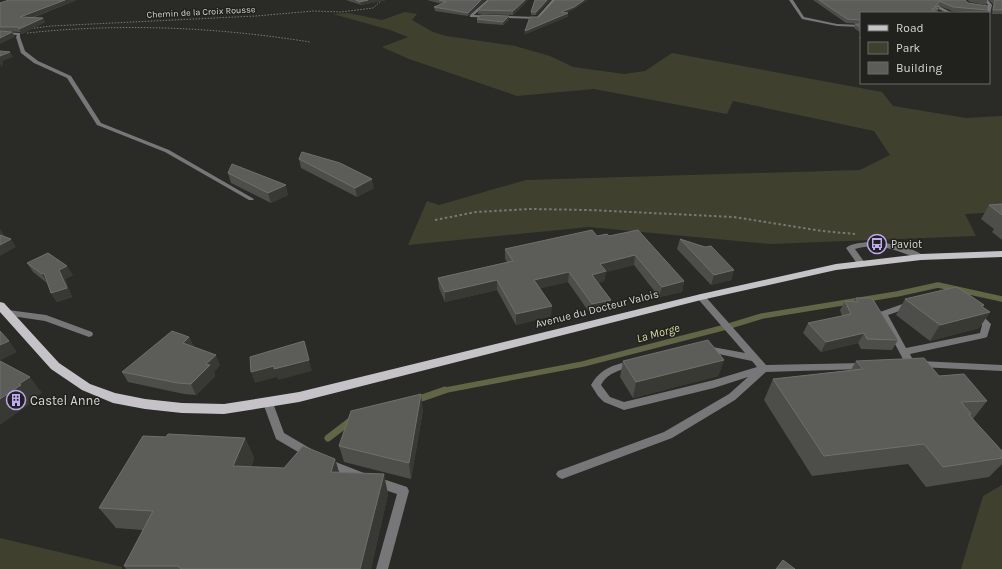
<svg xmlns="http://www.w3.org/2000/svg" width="1002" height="569" viewBox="0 0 1002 569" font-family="Karla,sans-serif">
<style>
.green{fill:#3f412e}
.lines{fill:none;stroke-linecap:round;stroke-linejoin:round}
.stream-far1{stroke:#636547;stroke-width:5.5}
.stream{stroke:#636547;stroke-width:7}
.path-far1{stroke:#787975;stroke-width:1;stroke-dasharray:1.5 1.5;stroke-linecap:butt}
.path{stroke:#787975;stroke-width:2;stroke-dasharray:2.5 2.5;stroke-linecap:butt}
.service{fill:#777779;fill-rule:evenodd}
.minor{fill:#777779;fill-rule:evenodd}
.primary{fill:#c5c3c8;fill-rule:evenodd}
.wall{fill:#4d4d49}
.shaded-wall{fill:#393934}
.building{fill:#5c5c58;stroke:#6f706b}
.labels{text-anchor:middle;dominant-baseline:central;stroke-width:3;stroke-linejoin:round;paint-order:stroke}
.far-street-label{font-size:9px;fill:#d7d8d5;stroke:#21211d}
.poi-label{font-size:11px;fill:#d7d8d5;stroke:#21211d;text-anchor:start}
.street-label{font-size:11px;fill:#d7d8d5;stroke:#21211d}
.water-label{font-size:12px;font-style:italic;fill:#d8dca3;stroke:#21211d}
.near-poi-label{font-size:13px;fill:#d7d8d5;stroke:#21211d;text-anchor:start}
</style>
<rect width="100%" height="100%" fill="#2a2b26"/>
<path class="green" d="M405,12L417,14L412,20L433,32L446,36L515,46L550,56L573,67L624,74L645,71L672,53L882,92L893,106L966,118L1002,116V212L965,214L976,236L770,244L589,227L408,245L427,201L439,205L526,180L860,170L890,155L874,131L733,101L727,114L594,89L517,96L409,59L382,47L408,37L390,30L333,14L348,13L382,20Z
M1002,485V569H961L983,496Z
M0,538L122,567V569H0Z"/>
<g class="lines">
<path class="stream-far1" d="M441,391L583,364L726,327L762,316L897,294L938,285L1002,299"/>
<path class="stream" d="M416,400L445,390
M328,438L353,419"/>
<path class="path-far1" d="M28,29L51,26L256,16L314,11L341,12L373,8L382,0
M27,33C122,23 215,27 310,42"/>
<path class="path" d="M435,220L476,212L530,209L589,210L734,217L822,231L855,234"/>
<path class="service" d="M937,6H939L952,13H947L937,8Z
M861,36V39L859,38Z
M868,242C884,242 913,246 925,257L921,259C897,252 881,241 855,249L865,263L864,265H858L846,248C852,243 861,243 868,242Z
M701,294L704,295L766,365L863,363L866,364L868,366L866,368L863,369L766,372L735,400L672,438L562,479L558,477L556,474L558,471L664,432L729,394L748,377L714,388L624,410L604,402L598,396L591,385C601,368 613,365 631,361L634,362L636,364L634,366C621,370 608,372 601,385L610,397L624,402L714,380L757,367L752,361L704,351L702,349L704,347L707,346L745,353L698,299L697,297L698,295Z
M911,301L915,304L914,306L888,315L906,348L980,333L982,325L973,315L977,312L980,313L991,324L987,337L984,338L910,354L915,364L913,366L910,367L904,366L902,364L904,361L879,314L880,312Z
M920,361L1002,365V371L920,367L917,366L915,364L917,362Z"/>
<path class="minor" d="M487,0H491L474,15L537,17L552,0H556L538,19L470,17V15Z
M789,0H793L804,17L837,24L861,25V27L837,26L802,19Z
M984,0H988L992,5L990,14L987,13L988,5Z
M0,32L20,33V37L25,51L38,61L71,76L101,123L169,150L254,199L253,200H249L165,152L97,125L67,78L34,63L21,53L16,37L17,35L0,34Z
M8,310L46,315L92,332L93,334L92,336L89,337L45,321L5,315L4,313Z
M268,399L271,400L273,403L284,433L313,450L314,453L313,456L309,458L305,456L276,439L263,403L265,400Z
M328,459L364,473L366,476L364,479L360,481L324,467L323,464L324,461Z
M377,477L407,487L409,491L388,569H376L397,494L373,486L371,482L373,478Z"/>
<path class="primary" d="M1002,251V257L921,260L836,270L701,300L299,402L224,414L182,413L145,409L113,403L82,390L51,369L0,312V302L4,303L59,363L90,384L115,393L145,399L182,403L224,404L299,392L701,294L836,264L921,254Z"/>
</g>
<path class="wall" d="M77,0L32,18H43L45,22L22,34L20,32L0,31V3Z
M346,0H386L361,5Z
M427,0H485L468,16L435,11L434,7L442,4Z
M528,0L513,15L478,14V10Z
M535,0H550L536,15H531V12Z
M813,0H965L968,3L987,10L986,13L952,11L937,5L940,7L937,12L861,13V24L846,23Z
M967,0H987V1L986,5L970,2Z
M989,0H1002V14H992L993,4Z
M477,19L509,20L503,25L477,23Z
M855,24H861V33L854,28Z
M299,159L374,188L357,197L301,168Z
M228,173L288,195L271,203L231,183Z
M1002,204V240L992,232L994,229L981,219L989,205Z
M597,236H609L684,281L682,292L659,297L634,265L606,272L604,281L598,283L611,300L610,310L591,315L568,282L540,288L551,316L516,325L497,290L445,302L439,288L438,278L507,262L505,259V249Z
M680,239L705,247L734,270L731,280L711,285L677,249Z
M27,263L73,275L65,279L72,297L57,302L51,293L47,283L33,272Z
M856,298L898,340L892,350L861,349L858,343L821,352L803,333L808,323L842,316L840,310L845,301H854Z
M905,299L984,305L983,307L990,312L979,328L930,341L896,315Z
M189,337L194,347L220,365L214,372L215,376L196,395L184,394L128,382L122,372Z
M724,360L718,376L633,398L620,377L623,361Z
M856,361L939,376L987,401L973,419L1002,451V464L989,477L926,487L908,464L812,476L764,400L773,379L851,370Z
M423,410L411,479L344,462L339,446Z
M166,437L245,438L254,458L251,467L284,468L335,459L339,472L388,494L371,569H126L124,566L143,530L116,528L99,508Z"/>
<path class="shaded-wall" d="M65,0H77L22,21L20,17Z
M368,0H386L361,5L360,2Z
M481,0H485L468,16V13Z
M525,0H528L513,15V11Z
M547,0H550L536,15V12Z
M584,0H588L573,10L561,15V12Z
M568,13V17L524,35L525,31Z
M509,16V20L503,25V22Z
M43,18L45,22L22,34L19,29Z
M12,32L15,37L0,44V38Z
M10,52L13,57L3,61L2,68L0,64V56Z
M372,179L374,188L357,197L355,188Z
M286,185L288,195L271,203L268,193Z
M0,229L5,236L0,239Z
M11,239L16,247L0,256V245Z
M635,255L634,265L606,272L604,281L591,285L592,275L600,264Z
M67,266L73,275L65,279L72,297L57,302L51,293L59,270Z
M734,270L731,280L711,285L714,275Z
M569,272L568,282L534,290V280Z
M44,273L47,283L42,274Z
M497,280V290L445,302V292Z
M684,281L682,292L659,297L662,287Z
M611,300L610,310L591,315L592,304Z
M552,306L551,316L516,325V314Z
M990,312L979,328L930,341L940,325Z
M864,333L858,343L821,352L826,342Z
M189,337L194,347L183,343Z
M9,341L17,352L1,360L0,359V345Z
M304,341L312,371L278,380L277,377L255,383L251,372L274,366Z
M216,355L220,365L214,372L215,376L196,395L191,384L206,364Z
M724,360L718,376L633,398L636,382Z
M30,377L42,393L33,399L34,401L0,425V399L19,384Z
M421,394L423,410L411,479L409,463Z
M245,438L254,458L243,486L233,466Z
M335,459L341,479L331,472Z
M384,474L388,494L371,569H360Z"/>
<path class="building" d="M9,0H65L20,17L43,18L19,29L18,27H0V3Z
M356,0H368L360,2Z
M439,0H481L468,13L434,7L446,2Z
M489,0H525L513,11L478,10Z
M535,0H547L536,12H531Z
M555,0H584L574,7L561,12L568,13L525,31L530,17H539Z
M819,0H965L968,3L988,6L987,10L953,7L939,1L937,4L940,7L934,6L938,9H931L939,13H861V20L847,19Z
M994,0H1002V10H993L995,1Z
M481,15L509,16L503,22L477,19Z
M855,24H861V28Z
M0,31L12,32L0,38Z
M0,51L10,52L0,56Z
M302,152L340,163L372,179L355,188L299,159Z
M232,164L286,185L268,193L228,173Z
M1002,204V215L989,205Z
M592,230L597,236L607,234L609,236L638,230L684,281L662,287L635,255L600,264L606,271L592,275L611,300L592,304L569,272L534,280L552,306L516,314L497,280L445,292L438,278L513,261L505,249Z
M0,235L11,239L0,245Z
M680,239L705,247L711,246L734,270L714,275Z
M48,253L67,266L59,270L67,288L51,293L44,273L42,274L27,263Z
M956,287L962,290L984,305L981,306L990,312L940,325L905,299Z
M856,298H872L898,340L867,339L864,333L826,342L808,323L851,314L845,301L858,302Z
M0,331L9,341L0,345Z
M172,331L189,337L183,343L216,355L206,364L210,365L191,384L178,383L122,372Z
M708,340L724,360L636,382L623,361Z
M304,341L309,360L274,369V366L251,372L250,357Z
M924,358L939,376L964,374L987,401L961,402L971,414L969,415L1002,451V458L943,467L924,444L824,456L773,379L863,369L856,361Z
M0,361L30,377L19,384L21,385L0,399Z
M421,394L409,463L339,446L351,411Z
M168,434L245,438L233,466L284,468L303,446L335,459L331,472L384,474L360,569H181L178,566H124L153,511L99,508L143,436L166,437Z
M783,560L795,569H776Z"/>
<defs>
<g id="bus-ring" transform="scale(1)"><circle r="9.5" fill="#21211d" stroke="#bfa9f4" stroke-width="1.5"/><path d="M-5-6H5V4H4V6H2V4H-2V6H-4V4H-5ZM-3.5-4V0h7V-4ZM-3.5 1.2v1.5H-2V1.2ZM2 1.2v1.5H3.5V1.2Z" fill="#bfa9f4"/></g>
<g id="building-ring" transform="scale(1)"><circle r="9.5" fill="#21211d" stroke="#bfa9f4" stroke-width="1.5"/><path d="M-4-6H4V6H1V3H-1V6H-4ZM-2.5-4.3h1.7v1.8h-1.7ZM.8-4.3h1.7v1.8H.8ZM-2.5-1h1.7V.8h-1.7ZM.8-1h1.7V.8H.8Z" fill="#bfa9f4"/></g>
</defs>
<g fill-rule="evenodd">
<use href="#bus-ring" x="877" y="244"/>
<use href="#building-ring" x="16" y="400"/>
</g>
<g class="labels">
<g class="far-street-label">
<text transform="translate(201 12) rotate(-3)">Chemin de la Croix Rousse</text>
</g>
<g class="poi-label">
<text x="891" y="244">Paviot</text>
</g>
<g class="street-label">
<text transform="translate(597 309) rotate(-14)">Avenue du Docteur Valois</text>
</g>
<g class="water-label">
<text transform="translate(658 333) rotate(-15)">La Morge</text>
</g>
<g class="near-poi-label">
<text x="30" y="400">Castel Anne</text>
</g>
</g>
<rect x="860" y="12" width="130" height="72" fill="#21211d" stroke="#6a6a67"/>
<rect x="868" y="25" width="20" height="6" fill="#c5c3c8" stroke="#6a6a67"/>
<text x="896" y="32" font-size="12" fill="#d7d8d5">Road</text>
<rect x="868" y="42" width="20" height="12" fill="#3f412e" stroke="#6a6a67"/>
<text x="896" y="52" font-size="12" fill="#d7d8d5">Park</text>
<rect x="868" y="62" width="20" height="12" fill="#5c5c58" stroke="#6a6a67"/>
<text x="896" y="72" font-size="12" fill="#d7d8d5">Building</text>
</svg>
